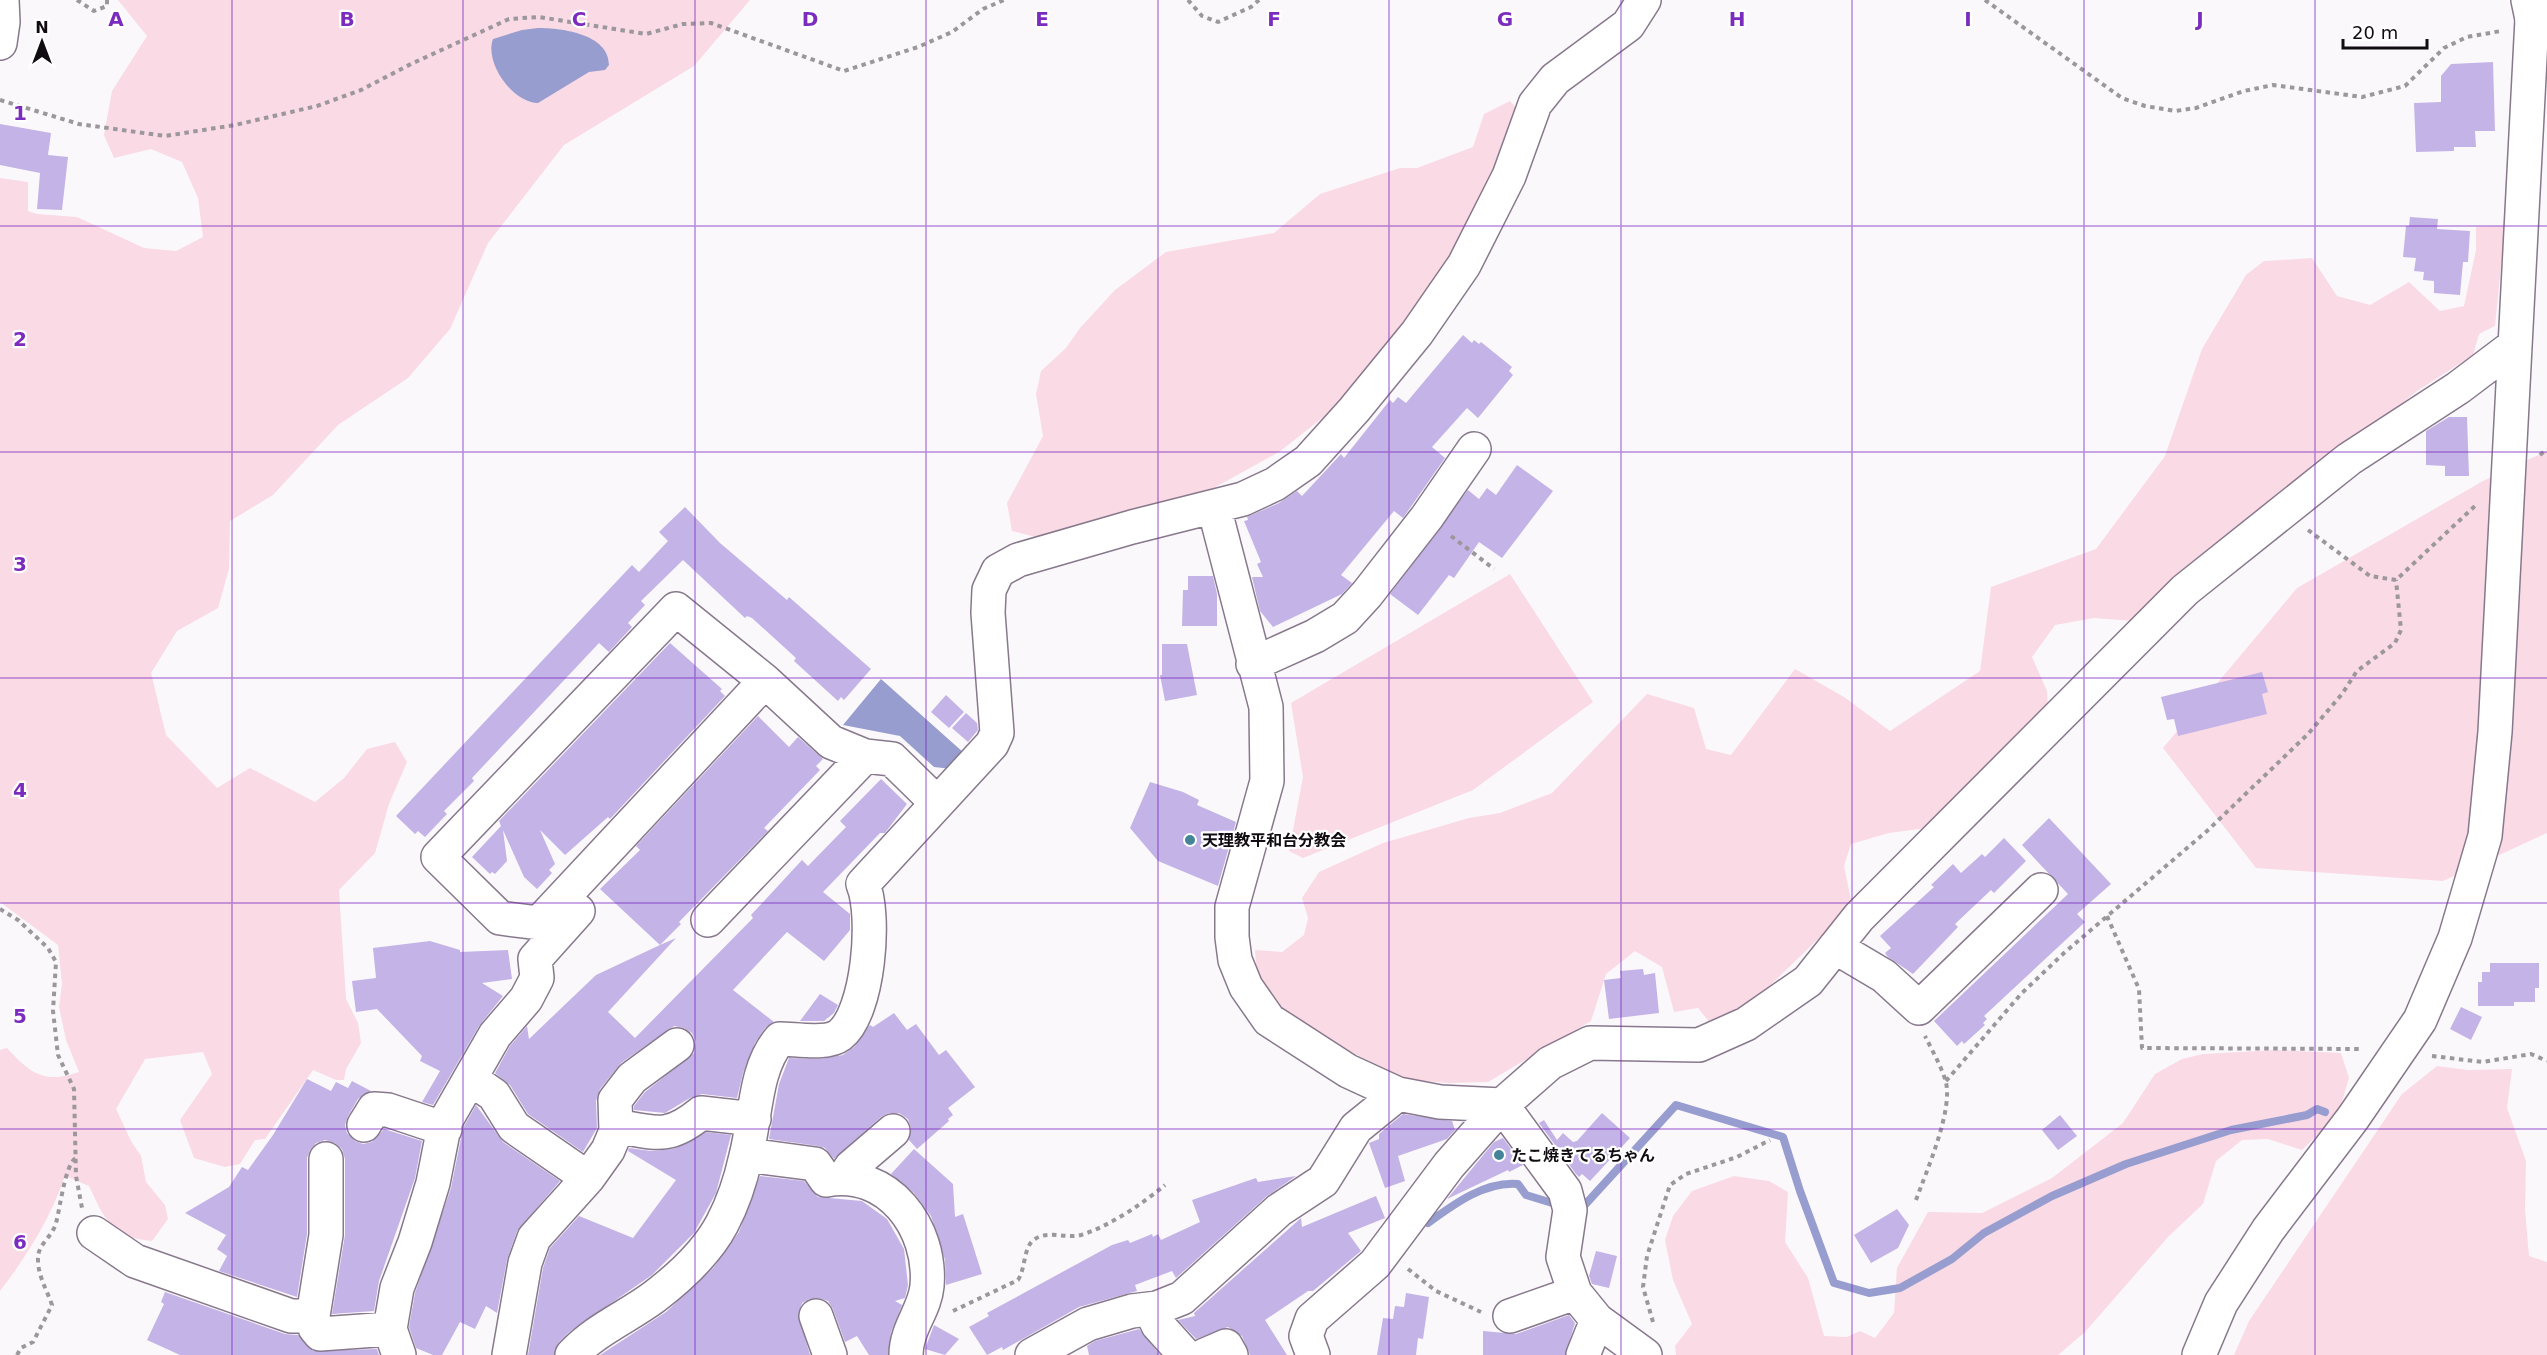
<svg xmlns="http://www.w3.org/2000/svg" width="2547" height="1355" viewBox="0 0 2547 1355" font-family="'DejaVu Sans','Noto Sans JP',sans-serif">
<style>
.green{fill:#fadae4}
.water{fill:#989dd0}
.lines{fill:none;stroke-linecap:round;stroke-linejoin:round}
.stream{stroke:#989dd0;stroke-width:8}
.building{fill:#c3b3e7}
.minor-casing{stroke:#87788c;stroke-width:36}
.highway-casing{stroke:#87788c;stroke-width:36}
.path{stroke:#9b979c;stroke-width:4;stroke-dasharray:4.5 4.5;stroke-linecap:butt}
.minor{stroke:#fff;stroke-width:33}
.highway{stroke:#fff;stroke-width:33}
.grid{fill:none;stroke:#7b2cbf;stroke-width:1.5;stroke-opacity:0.55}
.poi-dot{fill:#448498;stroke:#fff;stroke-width:2}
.labels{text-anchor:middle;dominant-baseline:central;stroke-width:4.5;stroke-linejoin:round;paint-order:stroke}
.poi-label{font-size:16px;font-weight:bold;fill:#110b12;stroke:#fff;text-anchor:start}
.grid-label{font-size:20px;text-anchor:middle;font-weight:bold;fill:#7b2cbf;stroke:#fff;stroke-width:4.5;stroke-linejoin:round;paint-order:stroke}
</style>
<rect width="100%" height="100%" fill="#fbf8fc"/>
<path class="green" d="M118,0H750L694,66L564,145L488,243L450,329L408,378L338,425L273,495L230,521L229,569L218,608L177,631L151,673L166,735L217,788L250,768L315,802L344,778L367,749L395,742L407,762L389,804L375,853L339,890L346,999L358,1023L361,1043L346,1069L344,1080H336L313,1070L265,1139L255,1140L240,1164L225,1167L194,1158L180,1120L212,1074L203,1052L145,1059L116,1109L131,1141L141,1156L146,1182L165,1205L168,1219L152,1241C111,1237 105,1220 89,1186L65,1176C50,1219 27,1256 0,1291V1050L7,1048C31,1074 44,1084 79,1072L66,1040L59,1007L62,984L58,945L0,902V178L28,182V211L37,214L77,217L144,248L176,251L203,237L198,198L182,162L151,149L114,158L104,135L112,91L147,36Z
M1510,101L1519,111L1443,280L1330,412L1279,452L1212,489L1103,526L1044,539L1012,531L1007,503L1043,436L1036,394L1041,371L1066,348L1080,328L1115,290L1166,252L1274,233L1320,194L1400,168H1417L1473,147L1484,114Z
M2505,226L2495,326L2479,334L2473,355L2417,391L2133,621L2094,618L2055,625L2032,657L2047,691L2048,708L1927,828L1889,833L1851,844L1844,866L1851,900L1847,911L1758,997L1711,1024L1698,1008L1674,1012L1662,967L1635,951L1606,974L1591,1021L1488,1082L1449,1083L1410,1080L1359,1056L1290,1018L1257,977L1255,950L1282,952L1304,935L1308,918L1302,898L1319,872L1383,843L1469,818L1500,813L1552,793L1647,694L1694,708L1706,749L1731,755L1795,669L1844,697L1890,731L1980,671L1991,587L2096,549L2165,456L2202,349L2246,275L2264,261L2312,258L2337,296L2370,305L2409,282L2440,311L2464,306L2476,250V227Z
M2547,451V833L2443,881L2256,868L2163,748L2297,588L2483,481Z
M1510,574L1593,702L1473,790L1303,858L1289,851L1303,777L1291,703Z
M2275,1050L2341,1053L2349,1078L2338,1115L2302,1150L2268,1139L2242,1140L2216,1161L2203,1204L2168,1237L2085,1332L2058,1355H1676L1675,1346L1692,1324L1673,1280L1665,1240L1673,1216L1692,1191L1734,1176L1769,1181L1788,1192L1785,1242L1808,1278L1824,1336L1847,1337L1860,1331L1875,1338L1894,1313L1897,1268L1928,1212L1982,1213L2052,1178L2123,1123L2155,1074L2182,1059L2203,1054Z
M2437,1066L2468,1070L2512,1069L2507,1108L2526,1161L2525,1210L2529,1256L2547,1262V1355H2234L2249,1321L2402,1094Z"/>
<path class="water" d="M538,28C562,28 609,34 609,65L605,70L589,72L538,103C513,103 484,63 493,39L522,30Z
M881,679L964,753L952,769L934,767L900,736L843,725Z"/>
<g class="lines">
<path class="stream" d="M1578,1208H1582L1676,1105L1783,1137L1800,1191L1834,1283L1869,1293L1900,1288L1952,1259L1984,1233L2052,1196L2126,1164L2231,1130L2307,1115L2317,1109L2325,1112
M1428,1223C1454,1204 1485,1181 1518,1184L1526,1195L1562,1206"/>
</g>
<path class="building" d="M2493,62L2495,131H2475L2476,147H2454V151L2416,152L2414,103L2441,102V76L2451,64Z
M0,124L51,133L48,155L68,157L62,210L37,209L40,173L0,165Z
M2410,217L2438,219L2437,229L2470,231L2468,262H2463L2460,295L2434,293V281L2423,280L2424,272L2414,271L2416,258L2403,257L2406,226H2409Z
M1463,335L1472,343L1474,340L1479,344L1481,342L1512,367L1509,371L1513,375L1478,418L1467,408L1432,447L1445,458L1403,518L1394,511L1341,575L1352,583L1342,594L1273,627L1260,611L1252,577H1263L1257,564L1261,562L1244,521L1248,520L1247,517L1279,503L1297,491L1302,496L1341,454L1344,458L1390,400L1393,403L1398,397L1406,403Z
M2449,417H2467L2469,476H2445V466L2426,465V431Z
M1517,465L1553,491L1502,558L1479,542L1454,578L1449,575L1418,615L1390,594L1468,490L1479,499L1487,488L1496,495Z
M685,507L720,543L787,600L789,597L871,669L844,700L841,697L838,701L794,661L796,658L752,618L747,616L745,618L683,560L641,601L645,605L628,623L632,627L609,652L599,643L472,778L474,781L444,811L447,814L425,837L418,831L415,834L396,816L632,565L639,572L668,541L659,532Z
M1188,576H1213L1217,594V626H1182L1183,590H1188Z
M670,643L722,689L720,691L725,696L610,819L608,817L565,855L540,830L555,864L549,870L552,873L537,889L524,877L503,830L507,861L495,874L492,872L490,874L472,857L501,826L499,821Z
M1162,644H1187L1197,695L1165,701L1160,675H1162Z
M2262,672L2268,692L2262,694L2267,714L2178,736L2174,719L2167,720L2161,697Z
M946,695L964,712L949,728L931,712Z
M966,713L977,723L978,730L968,742L952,728Z
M758,716L789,747L798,737L823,759L816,766L820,770L764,828L768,831L679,922L681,924L660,945L676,938L608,1012L635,1038L753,918L751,915L802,860L808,866L846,827L840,821L881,779L907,804L885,833H880L823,892L850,914V930L824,961L787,932L733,990L774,1022L765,1028L755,1043L743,1073L737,1098L702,1094L690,1098L665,1113L634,1110V1106L645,1092L694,1053L696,1042L692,1033L684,1028L674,1026L621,1063L600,1089L596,1101L597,1128L583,1152L528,1114L510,1085L495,1073L510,1046L527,1026L529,1039L596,975L660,945L600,889L640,850L636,846Z
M1150,782L1183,792L1199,800L1197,805L1236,822L1218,886L1158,861L1130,828Z
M2049,818L2111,884L2077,914L2085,922L1984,1016L1987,1019L1983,1023L1985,1025L1964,1044L1962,1041L1957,1046L1934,1021L2068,894L2022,845Z
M2004,838L2026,861L1994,893L1991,890L1955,924L1958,927L1913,974L1888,957L1885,953L1891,948L1880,936L1934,887L1931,885L1953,864L1961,873L1982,854L1985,857Z
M430,941L460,950V952L508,950L512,979L482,983L503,996L479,1026L433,1105L422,1102L440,1071L420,1061L422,1056L377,1009L356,1012L352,981L376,978L373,948Z
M2490,963H2539V988H2535V1002H2514V1006H2478V982H2482V972H2490Z
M1643,969L1644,975L1655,973L1659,1013L1609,1019L1604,980L1621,978L1620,971Z
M820,994L838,1005L834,1013L824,1021H800Z
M2461,1007L2482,1017L2471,1040L2450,1029Z
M894,1013L907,1030L916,1024L939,1055L946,1050L975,1087L948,1108L953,1115L948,1119L949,1121L917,1149L909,1140L911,1128L908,1119L899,1113H889L881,1117L834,1159L825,1148L818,1146L769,1139L779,1084L789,1058L821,1059L843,1055L854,1047L870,1025L873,1027Z
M307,1079L331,1091L336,1082L348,1088L352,1081L371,1091L358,1099L348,1116L345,1125L347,1133L355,1141L363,1144L372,1142L384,1129L422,1141L415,1178L379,1281L374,1311L332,1314L345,1235V1159L342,1149L335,1143L325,1140L316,1143L310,1150L307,1158V1234L297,1297L219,1271L227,1256L217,1249L226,1235L185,1213L229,1187L242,1167L248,1170L273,1135Z
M476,1105L503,1142L560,1181L517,1231L507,1260L497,1313L486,1306L475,1329L460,1322L442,1355H433L416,1348L409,1327L415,1293L451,1188L463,1128Z
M1602,1113L1630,1138L1590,1181L1582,1174L1579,1177L1576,1174L1539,1123L1544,1120L1557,1140L1563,1133L1573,1142L1577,1141Z
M1403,1114L1452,1121L1455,1130L1447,1139L1398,1156L1405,1181L1385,1188L1369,1143L1379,1139V1134Z
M2060,1115L2077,1136L2058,1150L2042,1130Z
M706,1132L731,1135L716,1193L694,1233L652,1275L569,1332L559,1342L554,1355H528L543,1268L550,1248L579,1216L633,1238L676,1180L628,1151L629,1148L651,1151L673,1149Z
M1503,1138L1523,1165L1509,1172L1508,1170L1447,1199L1494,1142Z
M914,1149L953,1184L955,1217L963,1214L982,1274L946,1285L945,1260L931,1216L914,1193L891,1174Z
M760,1176L804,1181L818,1197L862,1201L887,1219L904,1249L908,1285L905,1298L895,1301L902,1305L891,1332L888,1355H869L857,1336L845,1342L833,1309L828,1301L819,1298L809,1299L802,1303L798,1313L810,1355H600L666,1312L714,1267L739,1232Z
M1296,1176L1267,1196L1176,1278L1172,1271L1135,1285L1137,1291L1079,1307L1003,1350L1002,1347L987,1355L969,1327L989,1316L987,1313L1112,1245L1128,1240L1130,1243L1152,1234L1153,1237L1158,1234L1161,1240L1200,1222L1192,1200L1256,1178L1258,1182Z
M1376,1196L1385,1218L1348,1233L1361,1251L1313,1291H1308L1265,1320L1287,1355H1250L1242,1336L1228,1327L1196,1339L1178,1320L1195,1316L1194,1313L1301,1218L1302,1227Z
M1897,1209L1909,1225L1898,1248L1871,1263L1854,1235Z
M1596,1251L1617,1256L1609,1288L1592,1284L1589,1276Z
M165,1292L285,1334L298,1335L313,1351L377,1349L379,1355H180L147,1340L164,1304L161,1302Z
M1406,1293L1429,1297L1423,1339L1418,1338L1416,1355H1377L1383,1318L1393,1319L1395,1306L1404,1307Z
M1569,1315L1575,1323L1565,1355H1483V1331L1516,1334Z
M934,1325L959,1339L945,1355L925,1349Z
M1139,1329L1160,1355H1089L1087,1346L1095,1341Z"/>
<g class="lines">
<g class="minor-casing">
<path id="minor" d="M0,43L3,22L2,0
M1214,507L1266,707L1267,781L1232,907V937L1235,960L1246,987L1269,1020L1348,1071L1398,1094L1440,1102L1502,1105L1565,1191L1570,1210L1563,1257L1575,1293L1597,1320L1645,1355
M1253,664L1315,636L1345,618L1367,594L1427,517L1474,449
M765,681L539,923L500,918L438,857L676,609L765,681L831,742L865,756L892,759L937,803
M708,920L865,756
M1835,947L1884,976L1919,1008L2041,890
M471,1079L494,1095L514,1127L588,1178
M364,1125L374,1109L388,1110L445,1129
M616,1126C656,1133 668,1140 701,1113L754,1119
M747,1155L815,1164L826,1180C888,1168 932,1228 927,1286C925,1310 906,1328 906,1355
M845,1176L851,1167L893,1131
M94,1233L135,1261L291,1316H313L315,1328L320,1334L390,1329L399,1355
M1150,1309L1158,1325L1185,1355
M313,1316L326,1235V1159
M816,1316L830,1355
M1510,1316L1575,1293
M390,1329L397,1288L415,1242L433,1183L445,1122L495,1035L526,999L537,978L535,959L578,911
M509,1355L525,1263L534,1238L588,1178L608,1150L616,1131L615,1100L632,1078L677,1045
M572,1355C595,1330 627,1317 654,1297C679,1278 707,1252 722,1224C733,1203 741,1179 746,1156C756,1119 754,1068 780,1039C796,1039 827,1045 840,1035C869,1012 876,915 863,884L992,744L997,733L988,613L989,590L998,571L1018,560L1132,527L1243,499L1275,484L1308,461L1354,410L1417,333L1464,265L1509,176L1535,104L1555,79L1628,25L1644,0
M1032,1355L1088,1324L1132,1311L1157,1308L1182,1298L1279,1210L1323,1181L1356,1128L1398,1094
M1205,1355L1226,1346L1231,1355
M1313,1355L1306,1336L1312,1319L1375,1264L1449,1165L1502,1105L1550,1063L1590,1043L1699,1045L1746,1024L1808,981L1859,917L2185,590L2349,459L2458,388L2515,345
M1583,1355L1597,1320
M2199,1355L2221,1303L2268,1230L2353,1118L2420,1020L2455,938L2485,836L2495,732L2532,19"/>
</g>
<g class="highway-casing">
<path id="highway" d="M2528,0L2532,19L2547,15"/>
</g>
<path class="path" d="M77,0L94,11L107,6V0
M1188,0L1202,16L1218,22L1251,7L1259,0
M1985,0L2122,98L2145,106L2175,111L2196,108L2244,91L2273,85L2362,97L2405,86L2444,48L2467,37L2501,31
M0,100L79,124L165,136L235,125L317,106L361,90L411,64L509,19L539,17L646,34L683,24L711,23L844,71L918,47L952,32L983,9L1004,0
M2540,455L2547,449
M2308,530L2370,576L2396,580L2477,504
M1451,536L1494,569
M0,909L18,920L48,948L56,962L53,1011L58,1055L74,1089L76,1176L82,1208
M2107,916L2139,989L2142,1048L2363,1049
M2432,1056L2483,1062L2531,1054L2547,1061
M1946,1081L2021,994L2064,953L2207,831L2308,734L2342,694L2357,671L2395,643L2401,630L2396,580
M1916,1200C1926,1172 1955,1107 1945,1079C1940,1064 1932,1050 1925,1036
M1408,1269L1436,1291L1481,1312
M953,1311L1018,1280C1026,1268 1023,1246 1035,1239C1049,1230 1066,1239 1081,1235C1110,1226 1142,1204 1165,1185
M1653,1322L1643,1287L1647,1256L1670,1185L1686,1174L1737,1157L1770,1140
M17,1355L21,1348L33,1342L52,1305C47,1290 38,1276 38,1260C37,1244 52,1238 56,1223C60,1209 65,1164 76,1158"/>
<use href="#minor" class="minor"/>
<use href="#highway" class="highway"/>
</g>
<path class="grid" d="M232,0V1355M463,0V1355M695,0V1355M926,0V1355M1158,0V1355M1389,0V1355M1621,0V1355M1852,0V1355M2084,0V1355M2315,0V1355M0,226H2547M0,452H2547M0,678H2547M0,903H2547M0,1129H2547"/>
<g class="poi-dot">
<circle cx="1190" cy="840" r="6"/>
<circle cx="1499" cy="1155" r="6"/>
</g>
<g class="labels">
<g class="poi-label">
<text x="1202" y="840">天理教平和台分教会</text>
<text x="1511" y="1155">たこ焼きてるちゃん</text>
</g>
</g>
<g class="grid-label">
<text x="116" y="26">A</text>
<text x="347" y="26">B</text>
<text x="579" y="26">C</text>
<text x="810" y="26">D</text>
<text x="1042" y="26">E</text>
<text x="1274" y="26">F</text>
<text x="1505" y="26">G</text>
<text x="1737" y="26">H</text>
<text x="1968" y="26">I</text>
<text x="2200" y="26">J</text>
<text x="20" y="120">1</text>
<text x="20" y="346">2</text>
<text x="20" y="571">3</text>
<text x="20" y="797">4</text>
<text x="20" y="1023">5</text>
<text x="20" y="1249">6</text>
</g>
<g transform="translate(42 42)" stroke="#ffffff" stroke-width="4.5" paint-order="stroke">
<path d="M0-4.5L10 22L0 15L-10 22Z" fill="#110b12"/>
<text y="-9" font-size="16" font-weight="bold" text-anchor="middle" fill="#110b12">N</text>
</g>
<path d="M2343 39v9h84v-9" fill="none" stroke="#110b12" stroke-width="3"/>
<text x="2352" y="39" font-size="18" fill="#110b12" stroke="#ffffff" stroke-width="4.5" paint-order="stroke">20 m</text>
</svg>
